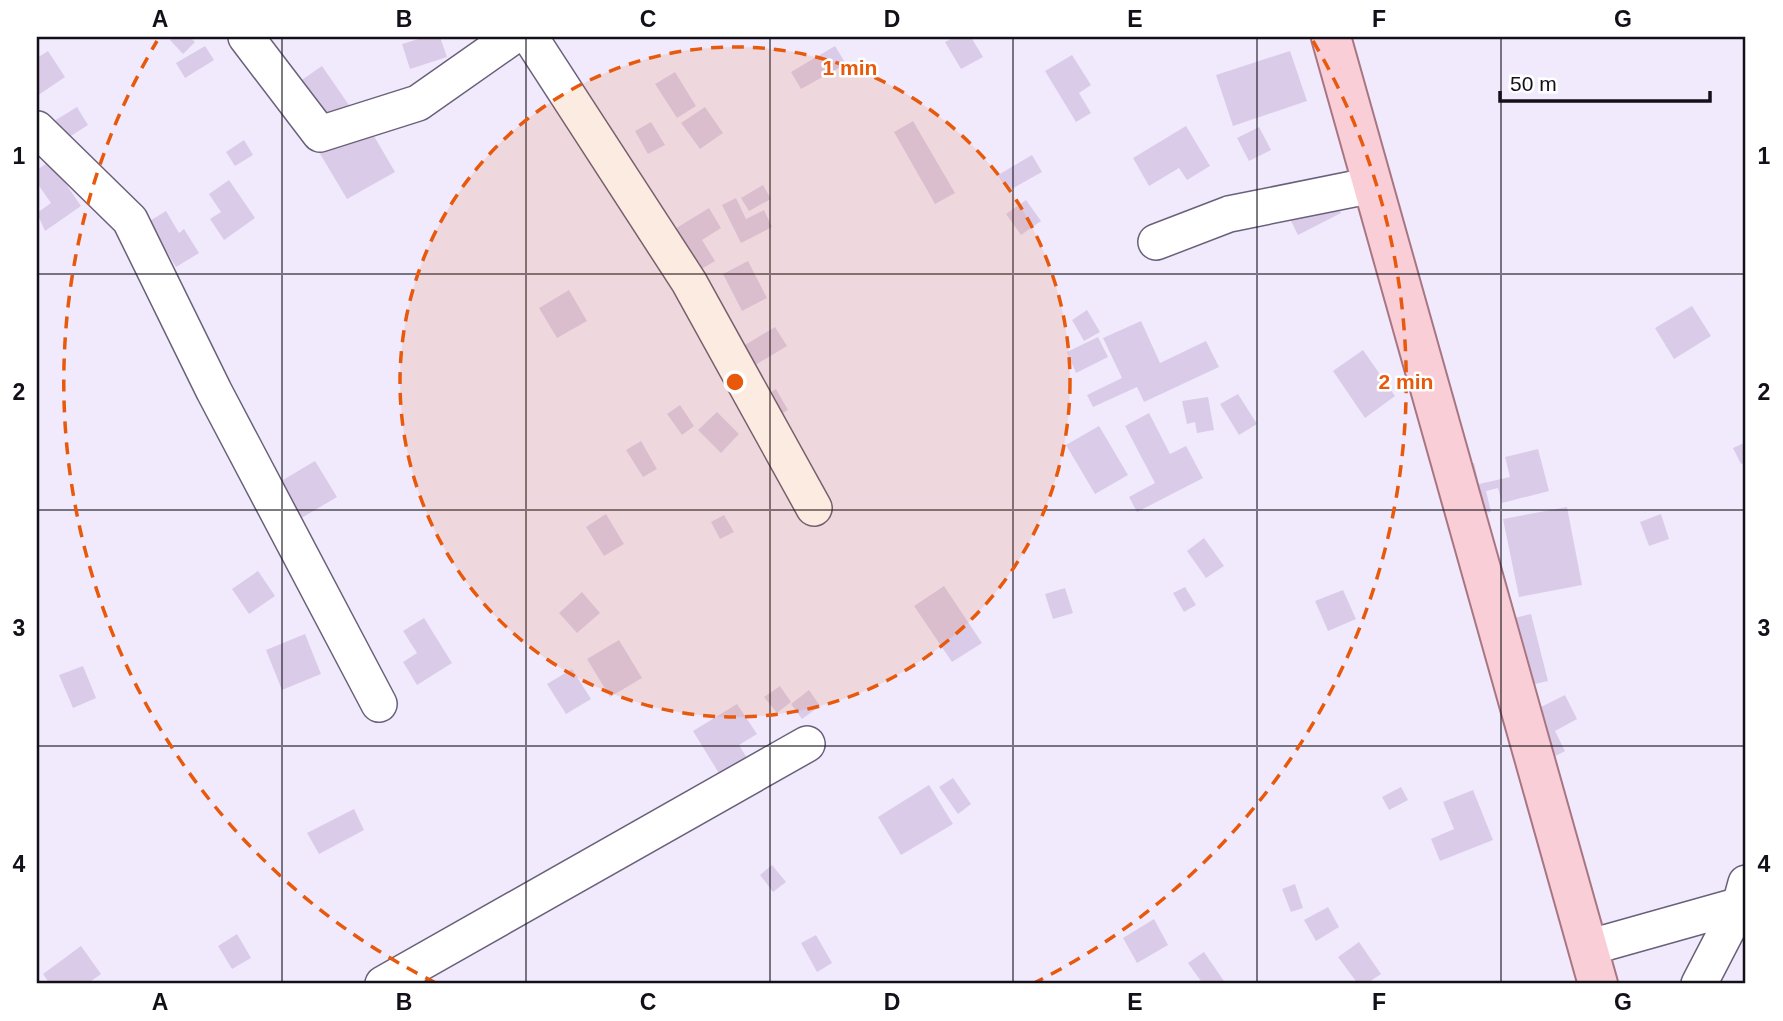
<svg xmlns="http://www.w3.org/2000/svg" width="1783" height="1021" viewBox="0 0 1783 1021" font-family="Helvetica,sans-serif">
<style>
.building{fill:#dacce9}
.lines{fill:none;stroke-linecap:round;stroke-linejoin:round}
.minor-casing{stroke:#6a607a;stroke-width:38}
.major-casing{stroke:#a87683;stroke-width:42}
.minor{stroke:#fff;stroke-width:35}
.major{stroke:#faced7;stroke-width:38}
.grid{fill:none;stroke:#14101a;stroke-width:2;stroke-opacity:0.55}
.ring{fill:none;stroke:#e8590c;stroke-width:3.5;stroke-dasharray:12 9}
.centre{fill:#e8590c;stroke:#fff;stroke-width:3.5}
.ring-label{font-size:21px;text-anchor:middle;font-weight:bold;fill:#e8590c;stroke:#fff;stroke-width:5;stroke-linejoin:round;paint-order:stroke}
.neatline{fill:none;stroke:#14101a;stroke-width:2.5}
.grid-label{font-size:23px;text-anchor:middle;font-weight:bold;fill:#14101a}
</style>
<rect width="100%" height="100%" fill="#f0eafc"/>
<path class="building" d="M174,37H190L195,42L183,54L170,40Z
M425,37H440L447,57L410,69L402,44Z
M955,37H971L983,57L961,69L945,42Z
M205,46L214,60L185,78L176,63Z
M835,46L846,64L801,89L791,72Z
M48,51L65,77L37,96V58Z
M1290,51L1307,101L1233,126L1216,75Z
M1072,55L1091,85L1079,93L1091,113L1076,122L1045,71Z
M322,66L351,108L322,128L293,86Z
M675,72L696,106L677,118L655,84Z
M77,107L88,125L58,144L46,126Z
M705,107L723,133L700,149L681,123Z
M364,119L395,172L347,199L316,147Z
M913,121L955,193L935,204L894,132Z
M651,122L665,145L648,154L635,131Z
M1186,126L1210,166L1187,180L1179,168L1149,186L1133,158Z
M1259,127L1271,150L1249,161L1237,138Z
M244,140L253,155L235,166L226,152Z
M1032,155L1042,172L1008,191L998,175Z
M50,161L81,206L45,231L37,213L51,203L37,183V170Z
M229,180L255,218L224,240L210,219L221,212L209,194Z
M1325,180L1341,213L1298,235L1281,201Z
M763,185L771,199L749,211L741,198Z
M736,198L746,219L764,210L772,227L741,243L722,205Z
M1026,200L1041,221L1021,235L1006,214Z
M709,208L721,228L702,240L715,261L690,276L665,235Z
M166,211L179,233L184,229L199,253L176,267L148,222Z
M748,261L767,298L742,311L723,274Z
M569,290L587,321L557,338L539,308Z
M1692,306L1711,336L1674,359L1655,328Z
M1087,310L1100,332L1084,341L1072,320Z
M1141,321L1160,363L1206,341L1219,367L1144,402L1137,387L1093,407L1087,395L1122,378L1103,338Z
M775,327L787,346L747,370L735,351Z
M1098,337L1108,357L1076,373L1067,352Z
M1363,350L1395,396L1365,418L1333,371Z
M776,389L788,410L759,427L747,406Z
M1238,394L1257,424L1239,435L1220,404Z
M1208,397L1214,430L1197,433L1195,422L1187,424L1182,401Z
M680,405L694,426L682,435L667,414Z
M717,412L739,434L721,453L698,430Z
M1149,413L1170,454L1186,446L1203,478L1137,512L1129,497L1155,483L1125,426Z
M1099,426L1128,475L1095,494L1066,445Z
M641,441L657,469L643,477L626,450Z
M1746,442V462L1741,464L1733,448Z
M1538,449L1549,491L1502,503L1498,488L1486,491L1491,512L1483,513L1471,463H1474L1479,484L1510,477L1505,457Z
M315,461L337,497L293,523L271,487Z
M1567,507L1582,585L1519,597L1503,519Z
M606,514L624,544L604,556L586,527Z
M1661,514L1669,539L1649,546L1640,522Z
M724,515L734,532L720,539L711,522Z
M1204,538L1224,566L1206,578L1187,551Z
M258,571L275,596L249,614L232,589Z
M944,586L982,643L952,662L914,606Z
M1185,587L1196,605L1184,612L1173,593Z
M1065,588L1073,613L1053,619L1045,594Z
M1343,590L1356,619L1328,631L1315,601Z
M582,592L600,613L577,633L559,613Z
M1531,614L1548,681L1522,687L1505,620Z
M424,618L452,663L417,685L403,662L417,653L403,631Z
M305,634L321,674L282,690L266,650Z
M619,640L642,678L610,697L587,659Z
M83,666L96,698L73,708L59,675Z
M572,669L591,699L566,714L547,684Z
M780,686L791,702L777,713L764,697Z
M809,690L820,706L802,719L791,704Z
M1565,695L1577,719L1555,731L1565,751L1544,762L1521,717Z
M737,704L757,734L739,745L747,758L720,775L693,731Z
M953,778L971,804L958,814L939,787Z
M929,785L953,824L901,855L878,817Z
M1401,787L1408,800L1389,810L1382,797Z
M1473,790L1493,840L1440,861L1431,839L1454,829L1443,802Z
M354,809L364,830L319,854L307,833Z
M772,865L786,882L773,892L760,875Z
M1295,884L1303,908L1291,912L1282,889Z
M1328,907L1339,927L1316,941L1304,920Z
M1154,919L1168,945L1137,963L1123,938Z
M237,934L251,958L232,969L218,946Z
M816,935L832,963L817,972L801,943Z
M1359,942L1381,974L1366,984H1358L1338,957Z
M81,946L101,974L87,984H50L43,974Z
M1204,952L1226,984H1203L1188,963Z"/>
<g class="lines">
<g class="minor-casing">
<path id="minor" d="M246,37L320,134L418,103L512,37
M530,37L689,282L814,508
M37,129L130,220L214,391L379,704
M1156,242L1229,214L1373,185
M1587,948L1740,905L1746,883
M383,984L807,744
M1699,984L1740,905"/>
</g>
<g class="major-casing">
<path id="major" d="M1331,37L1598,984"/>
</g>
<use href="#minor" class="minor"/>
<use href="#major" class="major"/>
</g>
<path class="grid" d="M282,37V984M526,37V984M770,37V984M1013,37V984M1257,37V984M1501,37V984M37,274H1746M37,510H1746M37,746H1746"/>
<circle cx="735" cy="382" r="335" fill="#e8590c" fill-opacity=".12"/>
<g class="ring">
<circle cx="735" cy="382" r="335"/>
<path d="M436 983A671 671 0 0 1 157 41M1313 41A671 671 0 0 1 1034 983"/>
</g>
<circle cx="735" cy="382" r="10" class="centre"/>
<g class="ring-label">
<text x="850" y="75">1 min</text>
<text x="1406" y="389">2 min</text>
</g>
<rect width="1783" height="1021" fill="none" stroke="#ffffff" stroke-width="77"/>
<path d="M1500 91v10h210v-10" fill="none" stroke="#14101a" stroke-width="3.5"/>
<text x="1510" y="91" font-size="21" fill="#14101a" stroke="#ffffff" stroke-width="5" paint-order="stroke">50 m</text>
<rect x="38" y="38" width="1706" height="944" class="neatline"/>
<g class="grid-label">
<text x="160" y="27">A</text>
<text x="404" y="27">B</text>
<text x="648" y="27">C</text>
<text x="892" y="27">D</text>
<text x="1135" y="27">E</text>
<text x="1379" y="27">F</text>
<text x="1623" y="27">G</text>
<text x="19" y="164">1</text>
<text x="1764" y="164">1</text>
<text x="19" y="400">2</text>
<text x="1764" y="400">2</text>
<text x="19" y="636">3</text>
<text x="1764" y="636">3</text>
<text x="19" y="872">4</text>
<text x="1764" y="872">4</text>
<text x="160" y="1010">A</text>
<text x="404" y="1010">B</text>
<text x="648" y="1010">C</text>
<text x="892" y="1010">D</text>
<text x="1135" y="1010">E</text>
<text x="1379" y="1010">F</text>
<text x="1623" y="1010">G</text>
</g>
</svg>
